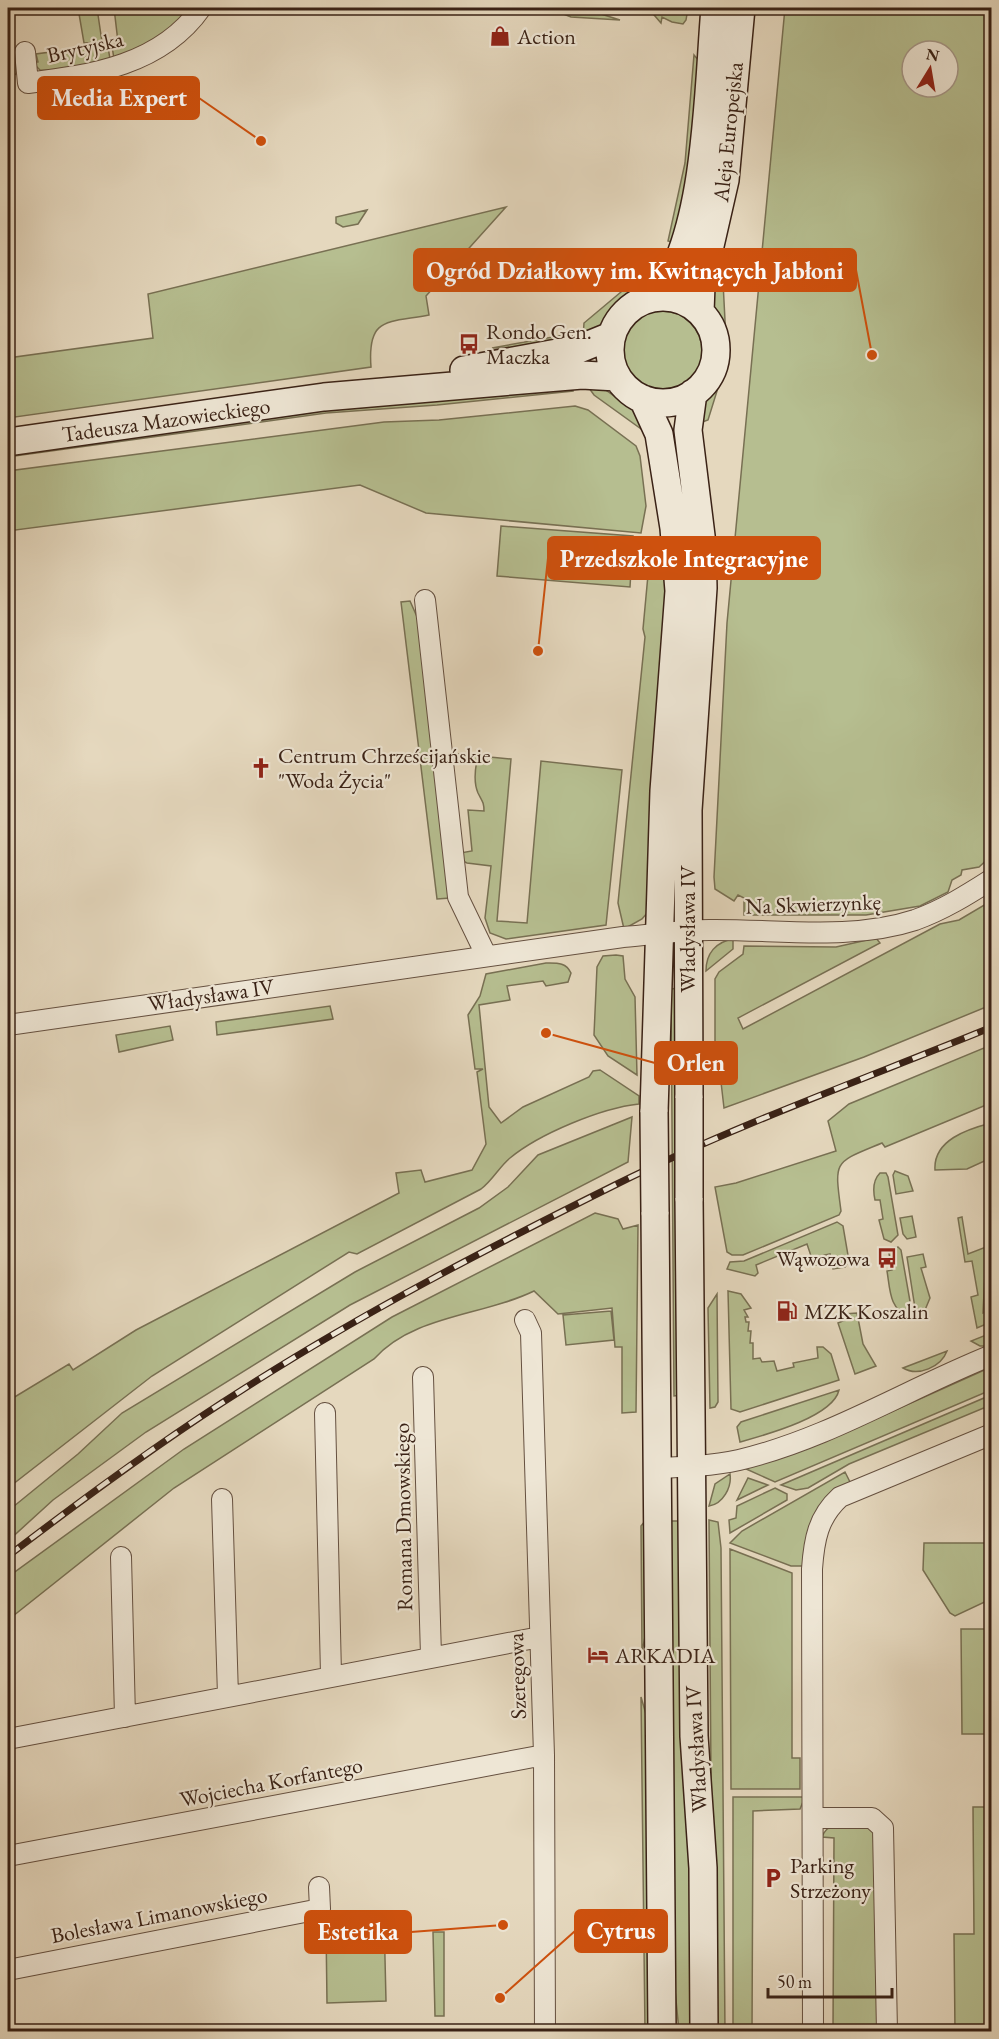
<svg xmlns="http://www.w3.org/2000/svg" width="999" height="2039" viewBox="0 0 999 2039" font-family="'EB Garamond',serif">
<style>
.green{fill:#b6be90;stroke:#787053;stroke-width:1.5;fill-rule:evenodd}
.lines{fill:none;stroke-linecap:round;stroke-linejoin:round}
.street-casing{stroke:#655040;stroke-width:22}
.secondary-casing{stroke:#3a2216;stroke-width:30}
.street{stroke:#eee6d5;stroke-width:20}
.secondary{stroke:#eee6d5;stroke-width:27}
.rail-casing{stroke:#3a2216;stroke-width:7}
.rail{stroke:#eee6d5;stroke-width:4.5;stroke-dasharray:14;stroke-linecap:butt}
.secondary-bridge-casing{stroke:#3a2216;stroke-width:30;stroke-linecap:butt}
.secondary-bridge{stroke:#eee6d5;stroke-width:27}
.labels{text-anchor:middle;dominant-baseline:central;stroke-width:4.5;stroke-linejoin:round;paint-order:stroke}
.poi-label{font-size:22px;fill:#3a2216;stroke:#eee6d5;text-anchor:start}
.street-label{font-size:22px;fill:#3a2216;stroke:#eee6d5}
.leader{fill:none;stroke:#ce510e;stroke-width:2}
.callout-dot{fill:#ce510e;stroke:#eee6d5;stroke-width:2}
.callout{fill:#ce510e;stroke:#ce510e;stroke-width:2}
.callout-label{font-size:24px;text-anchor:middle;font-weight:bold;fill:#fff}
</style>
<rect width="100%" height="100%" fill="#e5d8be"/>
<filter id="stains"><feTurbulence type="fractalNoise" baseFrequency=".00333" numOctaves="4"/><feColorMatrix values="0 0 0 0 .2 0 0 0 0 .09 0 0 0 0 .02 0 0 0 .5 -.17"/></filter>
<radialGradient id="worn" r=".72"><stop offset=".6" stop-color="#630" stop-opacity="0"/><stop offset="1" stop-color="#630" stop-opacity=".3"/></radialGradient>
<path class="green" d="M78,8H97L102,42L84,43Z
M114,8H190L163,36L114,59L112,46L118,42Z
M548,8L565,13L568,8H575L573,12L579,14L582,8L620,20L571,17Z
M648,8H688L686,20L683,24L672,22L662,17L661,23Z
M785,8H991V856L979,867L962,870L961,875L952,880L948,892L920,906L866,915H744V898L738,895L734,901L715,889L714,877L727,623ZM912,51H948V87H912Z
M8,43L14,51L18,73L8,78Z
M102,45L103,49L108,47L110,59C89,67 62,71 40,70L33,63L38,62L36,54Z
M694,55L699,61L693,164L676,243L668,241L685,163Z
M506,207L426,296L429,315C388,323 367,316 371,367L8,418V358L153,338L148,294Z
M367,210L358,224L343,227L336,223V217Z
M667,259L656,281L620,300L600,326L583,337L584,323L658,261Z
M713,273L720,276L723,282L727,359L708,420L697,424L705,401L719,381L726,360L724,332L713,309Z
M622 351a40 40 0 1 1 80 0a40 40 0 1 1-80 0Z
M564,335L567,338L539,347L492,348Z
M572,385L573,391L437,405L326,413L8,457V450L325,406Z
M600,386L635,411L644,431L594,395L589,388Z
M575,406L588,410L636,446L640,456L646,506L641,533L426,513L360,485L8,531V471L384,422L439,420Z
M501,526L633,536L630,587L497,576Z
M649,564L662,566L670,601L648,912L642,919L624,929L618,903L645,637L643,629Z
M410,601L418,619L450,898L437,899L401,602Z
M449,753L511,759L497,921L527,923L541,761L622,770L606,925L506,939L490,933L485,918L491,866L467,863L461,860L460,853L472,851L468,810L484,811C484,802 482,801 478,793C474,784 475,770 477,760L451,759Z
M991,901V1005L864,1057L724,1108L721,1082L715,1083V979L719,972L743,954L744,946L836,947L876,938L880,943L738,1018L743,1029L940,924L959,920Z
M733,939V949L706,971C706,953 716,942 733,939Z
M616,955L623,956L625,979L635,997L637,1075L608,1056L594,1035L597,967L603,956Z
M546,963C557,963 566,962 571,973L568,982L546,986L543,981L507,986L510,1000L479,1005L489,1107L501,1123L523,1107L589,1077L593,1071L600,1070L639,1096V1104C601,1108 539,1134 510,1158C499,1167 493,1180 481,1189L357,1254L349,1252L152,1376L8,1488V1401L69,1364L73,1370L136,1330L399,1193L396,1173L421,1170L425,1182L472,1170L486,1144L477,1072L483,1069H475L468,1015L480,996L486,974Z
M679,988L682,1395L674,1396L671,989Z
M330,1006L333,1019L217,1035L216,1022Z
M170,1026L173,1040L119,1052L116,1035Z
M991,1045V1103L885,1147L882,1143C834,1163 834,1159 841,1211L839,1215L743,1255H732L727,1252L715,1187L736,1183L836,1151L828,1121L849,1104Z
M632,1117L628,1162L350,1305L146,1432L53,1500L8,1541V1511L78,1454L122,1413L355,1272L479,1208L508,1187L538,1155Z
M991,1123V1158L967,1169L935,1170C933,1140 968,1129 991,1123Z
M895,1171L908,1176L913,1191L896,1194L893,1175Z
M880,1173H886L888,1177L898,1235L891,1242L884,1239L879,1220L883,1219L880,1200H875C873,1191 873,1180 880,1173Z
M595,1213L618,1219L623,1229L638,1225L636,1412L622,1413V1347H615L612,1308L558,1314L534,1291C483,1316 413,1315 374,1359L174,1488L8,1620V1577L184,1449L392,1317Z
M912,1216L916,1237L907,1239L903,1234L900,1218Z
M962,1217L968,1254L991,1245V1252L986,1254L983,1313L991,1310V1322L977,1328L971,1297L978,1295L972,1261L965,1262L958,1218Z
M837,1222L843,1226L849,1261L845,1267L833,1269L830,1254L821,1256L816,1262L818,1265H814L807,1244L756,1265L758,1273L755,1276L727,1269L730,1262L744,1261Z
M898,1247L901,1250L911,1307L909,1316C889,1310 890,1288 887,1271L892,1270L888,1248Z
M923,1254L926,1267L921,1268L930,1298L925,1310L919,1313L915,1308L907,1257Z
M728,1291L741,1294L751,1308L744,1310L748,1317H745L746,1322H749L748,1331H751L750,1343H753V1359L760,1358L762,1362L774,1361L777,1371L794,1367L793,1363L818,1358L817,1347H823L831,1354L839,1380L740,1412L731,1409Z
M717,1294L718,1402L715,1407L710,1408L708,1308Z
M611,1311L614,1340L566,1345L563,1315Z
M857,1313L863,1344L876,1366L855,1374L838,1323L845,1320L844,1314Z
M991,1333V1346H980L971,1341Z
M947,1351C941,1367 918,1377 903,1368Z
M991,1367V1390L775,1482L744,1468L864,1424Z
M839,1390C833,1417 765,1435 740,1442L737,1427L741,1422Z
M991,1395V1405L849,1464L808,1488L796,1490L781,1485Z
M845,1472L851,1484C819,1511 803,1521 804,1566H791L730,1543L742,1531Z
M730,1474C732,1487 723,1504 709,1506L715,1484Z
M748,1478L768,1485L737,1500Z
M775,1488L787,1494V1500L730,1533L729,1520L736,1518L737,1506Z
M709,1520L718,1522L721,1548L725,2032L713,2031Z
M645,1521L650,1611L642,1652L641,1526Z
M666,1521H682L694,1883L695,2031H679L671,1949Z
M924,1543H991V1599L955,1616L950,1613L923,1570Z
M730,1549L792,1573V1758H800V1789H731Z
M961,1629H991V1734H962Z
M641,1697L651,1731L653,2032L645,2031Z
M733,1797H805L800,1809L753,1811L752,2031H733Z
M973,1807H991V2031H955L954,1934H974Z
M857,1824L872,1829L877,1837L880,2022L875,2031H833L834,1838L822,1837C827,1822 843,1824 857,1824Z
M384,1916L386,2001L327,2003L326,1926Z
M433,1932H444V2016H435Z"/>
<g class="lines">
<g class="street-casing">
<path id="street" d="M25,52L28,83C92,75 161,65 201,8
M425,600L458,897L486,955
M8,1025L623,937C652,935 680,930 709,930C776,929 851,941 915,920C943,910 967,895 992,879
M525,1320L531,1333L544,1755L545,2032
M423,1377L431,1656
M325,1413L331,1675
M657,1468C684,1467 712,1466 739,1460C828,1439 907,1389 992,1355
M222,1499L228,1696
M121,1557L125,1717
M8,1739L540,1637
M814,1818H872L883,1828L887,2032
M8,1856L544,1755
M8,1970L320,1909L319,1887
M813,2032L812,1569C814,1540 818,1517 840,1497L992,1434"/>
</g>
<g class="secondary-casing">
<path id="secondary" d="M610 350a53 53 0 1 1 106 0a53 53 0 1 1-106 0Z
M658,297C708,234 708,88 715,8
M700,312L701,285L725,180L741,8
M464,370L579,349L611,336
M643,399L659,434L674,528L679,591L664,791L654,1112
M8,442L324,397L582,375L617,377
M689,1098L688,810L703,588L702,544L688,430L693,393
M689,1198L694,1736L703,1868L704,2032
M655,1212L662,2032"/>
</g>
<use href="#street" class="street"/>
<use href="#secondary" class="secondary"/>
<g class="rail-casing">
<path id="rail" d="M8,1556C84,1498 161,1441 242,1390C362,1313 490,1247 617,1184C738,1124 867,1078 992,1027"/>
</g>
<use href="#rail" class="rail"/>
<g class="secondary-bridge-casing">
<path id="secondary-bridge" d="M689,1098V1198
M654,1112L655,1212"/>
</g>
<use href="#secondary-bridge" class="secondary-bridge"/>
</g>
<defs>
<g id="shop-bare" transform="scale(1.62)"><path d="M-5-2.5h2.3a2.7 3.5 0 0 1 5.4 0H5L5.5 6h-11ZM-1.5-2.5h3a1.5 2.3 0 0 0-3 0Z" fill="#8f2418" stroke="#eee6d5" stroke-width="2.5" paint-order="stroke"/></g>
<g id="bus-bare" transform="scale(1.62)"><path d="M-5-6H5V4H4V6H2V4H-2V6H-4V4H-5ZM-3.5-4V0h7V-4ZM-3.5 1.2v1.5H-2V1.2ZM2 1.2v1.5H3.5V1.2Z" fill="#8f2418" stroke="#eee6d5" stroke-width="2.5" paint-order="stroke"/></g>
<g id="church-bare" transform="scale(1.62)"><path d="M-1.2-6h2.4v3.5h3.3v2.4h-3.3V6h-2.4V-.1h-3.3v-2.4h3.3Z" fill="#8f2418" stroke="#eee6d5" stroke-width="2.5" paint-order="stroke"/></g>
<g id="fuel-bare" transform="scale(1.62)"><path d="M-5.5-6h7V0h2V4h1.3V-2.5L3-4.5l.8-.8L6-3V5H2.5V1h-1V6h-7ZM-4.2-4.7v3.2H.2V-4.7Z" fill="#8f2418" stroke="#eee6d5" stroke-width="2.5" paint-order="stroke"/></g>
<g id="hotel-bare" transform="scale(1.62)"><path d="M-6-4.5h1.5V1H6V5H4.5V3h-9V5H-6ZM-4 0a1.8 1.8 0 1 1 3.6 0ZM.5 0V-2.5h3Q6-2.5 6 0Z" fill="#8f2418" stroke="#eee6d5" stroke-width="2.5" paint-order="stroke"/></g>
<g id="parking-bare" transform="scale(1.62)"><path d="M-3.5-5.5H1a3.5 3.5 0 0 1 0 7H-1V5.5H-3.5ZM-1-3.4V-.6H.8a1.4 1.4 0 0 0 0-2.8Z" fill="#8f2418" stroke="#eee6d5" stroke-width="2.5" paint-order="stroke"/></g>
</defs>
<g fill-rule="evenodd">
<use href="#shop-bare" x="500" y="36"/>
<use href="#bus-bare" x="469" y="344"/>
<use href="#church-bare" x="261" y="768"/>
<use href="#bus-bare" x="887" y="1258"/>
<use href="#fuel-bare" x="787" y="1311"/>
<use href="#hotel-bare" x="598" y="1655"/>
<use href="#parking-bare" x="773" y="1878"/>
</g>
<g class="labels">
<g class="poi-label">
<text x="517" y="36">Action</text>
<text x="486" y="331">Rondo Gen.<tspan x="486" dy="25">Maczka</tspan></text>
<text x="278" y="755">Centrum Chrześcijańskie<tspan x="278" dy="25">"Woda Życia"</tspan></text>
<text x="870" y="1258" text-anchor="end">Wąwozowa</text>
<text x="804" y="1311">MZK Koszalin</text>
<text x="615" y="1655">ARKADIA</text>
<text x="790" y="1865">Parking<tspan x="790" dy="25">Strzeżony</tspan></text>
</g>
<g class="street-label">
<text transform="translate(85 47) rotate(-13)">Brytyjska</text>
<text transform="translate(728 132) rotate(-84)">Aleja Europejska</text>
<text transform="translate(166 420) rotate(-8)">Tadeusza Mazowieckiego</text>
<text transform="translate(813 904) rotate(-2)">Na Skwierzynkę</text>
<text transform="translate(687 929) rotate(-90)">Władysława IV</text>
<text transform="translate(211 995) rotate(-8)">Władysława IV</text>
<text transform="translate(403 1517) rotate(-91)">Romana Dmowskiego</text>
<text transform="translate(517 1676) rotate(-92)">Szeregowa</text>
<text transform="translate(696 1749) rotate(-93)">Władysława IV</text>
<text transform="translate(271 1782) rotate(-11)">Wojciecha Korfantego</text>
<text transform="translate(159 1915) rotate(-11)">Bolesława Limanowskiego</text>
</g>
</g>
<path class="leader" d="M261 141L199 98M872 355L856 270M538 651L548 558M546 1033L655 1063M500 1998L575 1931M503 1925L411 1932"/>
<g class="callout-dot">
<circle cx="261" cy="141" r="6"/>
<circle cx="872" cy="355" r="6"/>
<circle cx="538" cy="651" r="6"/>
<circle cx="546" cy="1033" r="6"/>
<circle cx="500" cy="1998" r="6"/>
<circle cx="503" cy="1925" r="6"/>
</g>
<g class="callout">
<rect x="38" y="77" width="161" height="42" rx="6"/>
<rect x="414" y="249" width="442" height="42" rx="6"/>
<rect x="548" y="537" width="272" height="42" rx="6"/>
<rect x="655" y="1042" width="82" height="42" rx="6"/>
<rect x="575" y="1910" width="92" height="42" rx="6"/>
<rect x="305" y="1911" width="106" height="42" rx="6"/>
</g>
<g class="callout-label">
<text x="119" y="106">Media Expert</text>
<text x="635" y="279">Ogród Działkowy im. Kwitnących Jabłoni</text>
<text x="684" y="567">Przedszkole Integracyjne</text>
<text x="696" y="1071">Orlen</text>
<text x="621" y="1939">Cytrus</text>
<text x="358" y="1940">Estetika</text>
</g>
<rect width="999" height="2039" fill="none" stroke="#e5d8be" stroke-width="30"/>
<rect x="9" y="9" width="981" height="2021" fill="none" stroke="#3a2216" stroke-width="3"/>
<rect x="15" y="15" width="969" height="2009" fill="none" stroke="#3a2216" stroke-width="1.5"/>
<g transform="translate(930 69) rotate(11)"><circle r="28" fill="#eee6d5" stroke="#a69889" stroke-width="1.5"/>
<path d="M0-4.5L10 22L0 15L-10 22Z" fill="#8f2418"/>
<text y="-9" font-size="16" font-weight="bold" text-anchor="middle" fill="#3a2216">N</text>
</g>
<path d="M768 1988v9h124v-9" fill="none" stroke="#3a2216" stroke-width="3"/>
<text x="777" y="1988" font-size="18" fill="#3a2216" stroke="#eee6d5" stroke-width="4.5" paint-order="stroke">50 m</text>
<rect width="100%" height="100%" filter="url(#stains)"/>
<rect width="100%" height="100%" fill="url(#worn)"/>
</svg>
